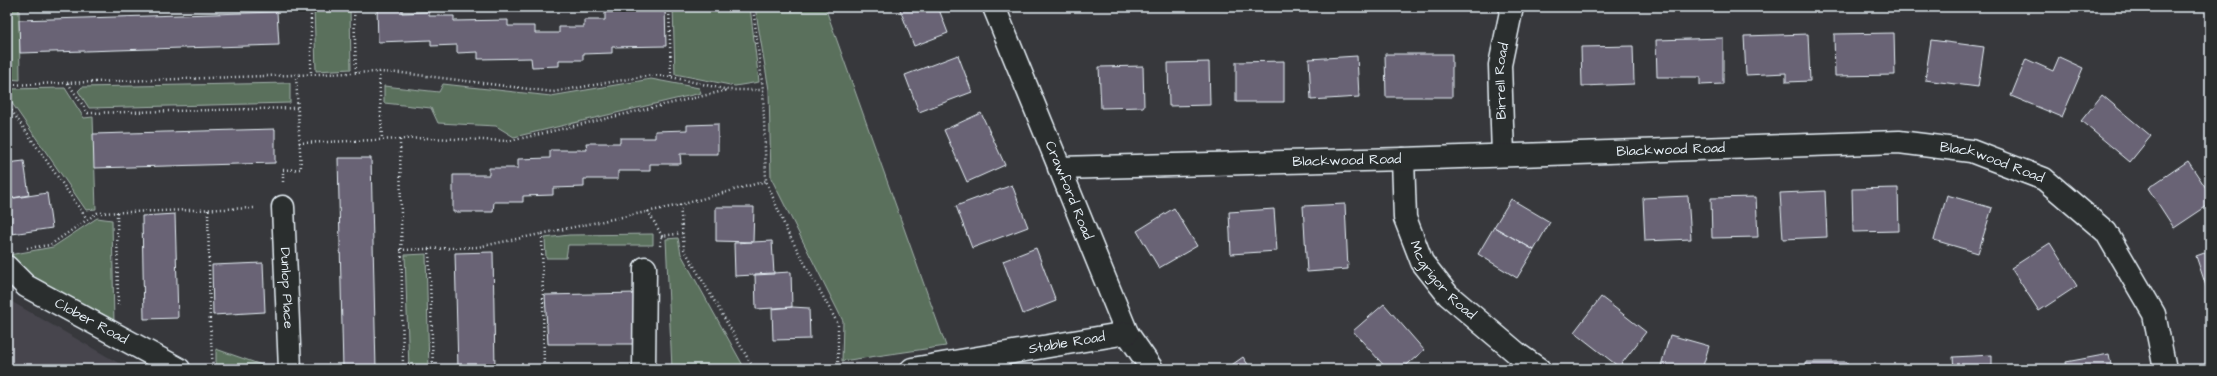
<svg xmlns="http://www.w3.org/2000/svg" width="2217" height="376" viewBox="0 0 2217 376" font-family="'Architects Daughter',sans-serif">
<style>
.built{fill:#46454d}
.green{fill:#5a705c;stroke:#a1b0aa}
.building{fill:#696375;stroke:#e8f1f8}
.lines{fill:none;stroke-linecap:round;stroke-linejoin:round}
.minor-casing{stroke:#e8f1f8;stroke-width:25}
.path{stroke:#e8f1f8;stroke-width:2.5;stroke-dasharray:1 3;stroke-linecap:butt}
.minor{stroke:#2a2d2e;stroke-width:22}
.labels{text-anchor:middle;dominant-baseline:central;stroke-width:3.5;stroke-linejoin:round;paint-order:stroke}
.street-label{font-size:14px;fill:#e8f1f8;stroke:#2a2d2e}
</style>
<rect width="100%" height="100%" fill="#37383c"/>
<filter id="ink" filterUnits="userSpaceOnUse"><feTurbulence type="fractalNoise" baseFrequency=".025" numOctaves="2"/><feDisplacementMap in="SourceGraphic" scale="8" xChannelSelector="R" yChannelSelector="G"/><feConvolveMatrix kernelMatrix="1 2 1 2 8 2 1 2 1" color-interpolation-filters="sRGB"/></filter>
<g filter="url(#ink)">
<path class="built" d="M7,299L129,369H7Z"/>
<path class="green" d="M7,7H19L20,80L7,79Z
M314,7H350L351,69L316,71Z
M673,7H750L759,82L735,86L675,74Z
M755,7H825L946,346L842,361L843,321L771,178L769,90Z
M1286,7H1476L1475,9Z
M651,79L699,88L701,93L514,137L496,126L438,123L431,108L384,103V86L439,92L443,84L551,96Z
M290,83V103L89,108L78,91L82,87Z
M65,88L84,118L93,117L96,209L86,210L7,96V89Z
M97,218L112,220L114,324C104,311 88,308 74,302C50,290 27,274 9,255L53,247Z
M653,234V245H568L566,258H546L545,238L569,235Z
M678,238L681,254L745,369H672L666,239Z
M426,254L429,369H409L405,255Z
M216,349L273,369H216Z"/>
<path class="building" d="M377,7H402V13L429,12V16H454V21L508,20V26H535V33H559V27H584V20H605V12H627V7H665L666,46L612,47V53L583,54V60H559V66L532,67L531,58L478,59V52L457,53V45L431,46V40L378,42Z
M899,7H938L948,33L914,46Z
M277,12L279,45L20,53L19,20Z
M1894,33L1895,75L1835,76L1834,34Z
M1808,34L1810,81L1786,82V73L1746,75L1744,36Z
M1723,38V84L1700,85V77H1657L1656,40Z
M1931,40L1984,47L1978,87L1925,80Z
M1633,46L1634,84L1582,86L1581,47Z
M1385,54H1452V97H1386Z
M958,55L972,92L919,112L905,75Z
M1357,56L1359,97L1311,100L1309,59Z
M2059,57L2083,68L2062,117L2011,96L2026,59L2053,71Z
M1284,61V102H1236V62Z
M1209,62L1210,105L1169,106L1168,63Z
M1143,66L1144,107L1101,108L1099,67Z
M2102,95L2151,136L2130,162L2081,121Z
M981,113L1005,165L967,182L944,130Z
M718,124V154H680L681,164H650V171H618V179H584V187L553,188V195L523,196V202H494L493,212H453V175H489V168H518V159L550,158V150H587L586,143H620V138H655V131L687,130V125Z
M275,129V163L94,168L93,134Z
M338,158H371L376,369H343Z
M24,161L29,195L7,199V163Z
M2188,161L2210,194V204L2174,228L2148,188Z
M1012,185L1028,227L972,248L956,206Z
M1898,188L1899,231L1853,232L1852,189Z
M1825,191L1827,237L1783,239L1780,193Z
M47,193L52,228L12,234L8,199Z
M1947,195L1992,208L1978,253L1934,240Z
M1688,196L1691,239L1645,241L1643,198Z
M1756,197L1758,237L1712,238L1711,198Z
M1511,199L1550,222L1534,250L1494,227Z
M1345,204L1348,269L1307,272L1303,206Z
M716,207H754L753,242L716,241Z
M1174,208L1197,246L1159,268L1137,231Z
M1274,209L1277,251L1231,254L1229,212Z
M175,214L178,318L144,319L142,216Z
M1494,227L1534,250L1517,278L1478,254Z
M772,241L774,274L735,276L734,243Z
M2050,243L2077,286L2039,311L2011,268Z
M1036,248L1056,301L1023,314L1003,261Z
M2210,251V298L2196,256Z
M493,252L495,369H458L455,253Z
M263,263L265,312L213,315L212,265Z
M791,272L792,307L756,309L755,274Z
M636,293L633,344H548L545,295Z
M1601,297L1646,332L1619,367L1574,332Z
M1384,304L1424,350L1402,369H1387L1353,331Z
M792,307L809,308L810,339L773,340L772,309Z
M1670,335L1709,346L1702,369H1660Z
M2109,354L2112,369H2067L2066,362Z
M1992,355V369H1954L1953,357Z
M1243,357L1251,369H1226Z
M1806,362H1847V369H1806Z"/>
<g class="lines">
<g class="minor-casing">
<g id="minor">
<path id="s1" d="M994,7L1127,333L1152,369"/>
<path id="s2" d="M1503,155L1500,65L1512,7"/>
<path id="s3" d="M1403,159L1405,218L1422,262L1448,295L1519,355L1539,369"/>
<path id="s4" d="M1059,168L1403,159L1899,142L1971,151L2044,179L2106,232L2154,314L2165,369"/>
<path id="s5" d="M283,207L290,369"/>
<path id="s6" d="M7,267L26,286L179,369"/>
<path d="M644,369L645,268"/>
<path id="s7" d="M912,369L1127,333"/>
</g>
</g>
<path class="path" d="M311,7V76
M354,7L356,74
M669,7L671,77
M753,7L763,90L766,181L787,231L838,324V369
M379,72L382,139
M68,83L88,113L297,108
M7,85L379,72L402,73L553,92L652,75L671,77L728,90H763
M7,104L87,219
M400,140L403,369
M299,143L428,138L510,141L728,90
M283,182V170L301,169L296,76
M680,205L684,249L754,369
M208,210L210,325L213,369
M648,211L662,236L683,233
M117,212L118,306
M542,234L544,369
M660,246L662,236
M27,248L50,245L97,213L256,208
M429,249L433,369
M400,250L478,247L680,205L766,181"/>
<use href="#minor" class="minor"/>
</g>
</g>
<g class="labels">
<g class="street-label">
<text stroke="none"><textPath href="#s2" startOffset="74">Birrell Road</textPath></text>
<text stroke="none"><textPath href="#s4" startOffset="612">Blackwood Road</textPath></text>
<text stroke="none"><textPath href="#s4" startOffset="288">Blackwood Road</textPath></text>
<text stroke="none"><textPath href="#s4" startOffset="936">Blackwood Road</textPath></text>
<text stroke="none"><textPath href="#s1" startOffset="198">Crawford Road</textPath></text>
<text stroke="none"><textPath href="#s3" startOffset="133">Mcgrigor Road</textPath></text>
<text stroke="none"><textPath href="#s5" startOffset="81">Dunlop Place</textPath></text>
<text stroke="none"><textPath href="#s6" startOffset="101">Clober Road</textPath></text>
<text stroke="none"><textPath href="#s7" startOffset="157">Stable Road</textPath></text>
</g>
</g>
<rect width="2217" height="376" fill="none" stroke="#2a2d2e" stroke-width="24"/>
<rect x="12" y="12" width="2193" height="352" fill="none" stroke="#e8f1f8" stroke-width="1.5" filter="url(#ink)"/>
</svg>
